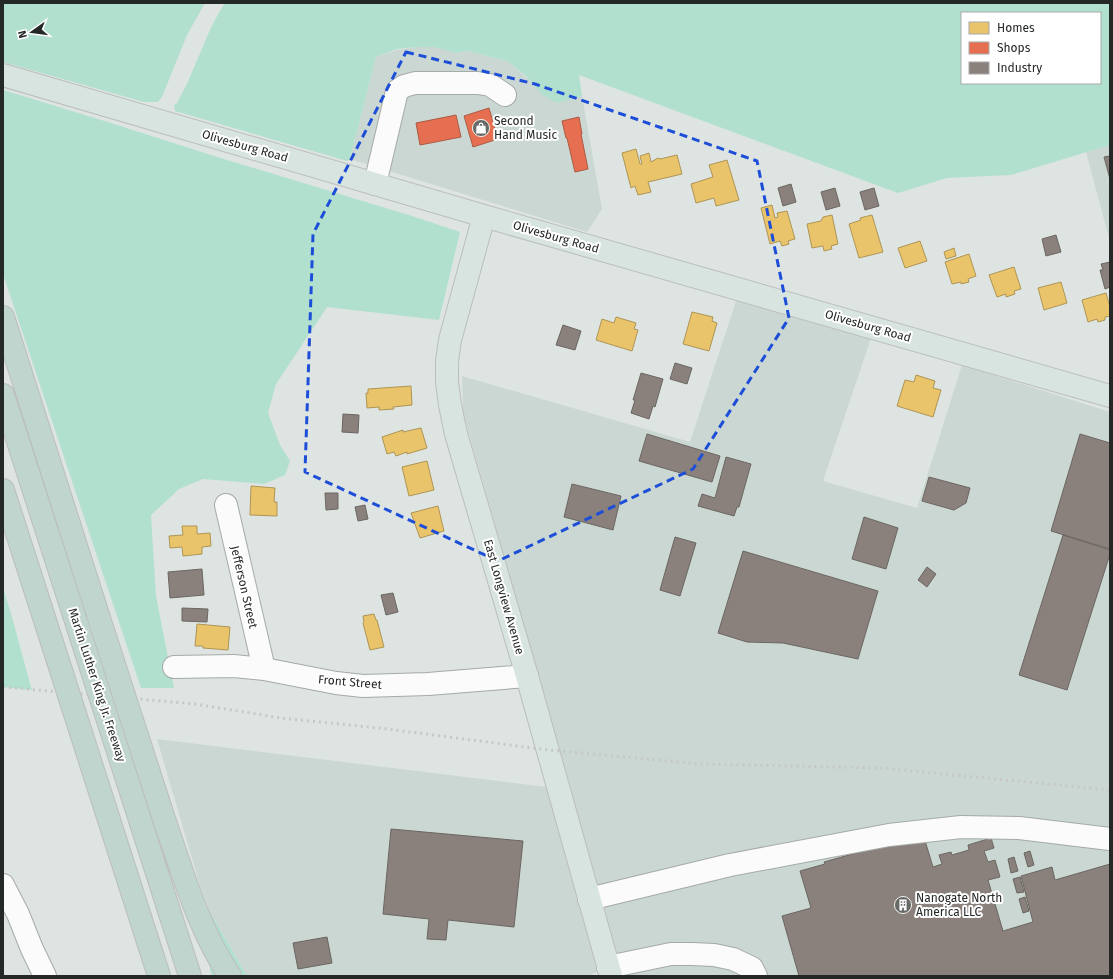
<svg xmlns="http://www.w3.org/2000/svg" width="1113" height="979" viewBox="0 0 1113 979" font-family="'Fira Sans',sans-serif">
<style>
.built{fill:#cad7d2}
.green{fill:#b1e0ce;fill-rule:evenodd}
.homes{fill:#e9c46a;stroke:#ae9556}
.shops{fill:#e76f51;stroke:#ac5a44}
.industry{fill:#8a817c;stroke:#6b6662}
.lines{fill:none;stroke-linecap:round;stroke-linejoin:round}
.minor-casing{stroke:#a5aaa8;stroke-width:24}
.major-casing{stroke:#bbbebd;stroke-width:24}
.highway-casing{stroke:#bbbebd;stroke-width:24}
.minor{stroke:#fafbfa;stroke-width:22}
.major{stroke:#d8e4e0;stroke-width:22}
.highway{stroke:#c1d5cf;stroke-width:22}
.rail{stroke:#c6c8c7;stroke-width:3;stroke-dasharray:2 4;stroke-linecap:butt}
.highway-bridge-casing{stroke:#bbbebd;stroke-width:24;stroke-linecap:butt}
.highway-bridge{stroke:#c1d5cf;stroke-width:22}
.marked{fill:none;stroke:#1d4ed8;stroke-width:3;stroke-dasharray:8 5;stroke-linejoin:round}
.labels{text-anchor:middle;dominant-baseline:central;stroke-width:4;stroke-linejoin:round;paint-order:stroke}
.poi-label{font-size:12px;fill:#242826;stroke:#fff;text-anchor:start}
.street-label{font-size:12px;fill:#242826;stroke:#fff}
</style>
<rect width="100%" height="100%" fill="#dee4e1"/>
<path class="built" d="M417,47H435L456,53L467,51L507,61L557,103L582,96L602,209L587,232L350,159L376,57L397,50Z
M1110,145V242L1086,152Z
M737,298L871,338L823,481L917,508L962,365L1110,412V976H626L621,961L588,976H247L210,912L199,882L157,739L571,790L463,413L462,376L690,442Z"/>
<path class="green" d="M3,3H205L187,35L162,97L158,102H144L3,62Z
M225,3H1110V145L1011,175L947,178L898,193L579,75L582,96L557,103L543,95L525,75L507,61L467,51L456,53L435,47H417L397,49L376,57L350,159L347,161L175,111L174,105L177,103C182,93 188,83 192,72C203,48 210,25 225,3ZM962,13H1100V83H962Z
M3,90L111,123L214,156L412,216L460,232L439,320L327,307L276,384L268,413L280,445L290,461L285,475L264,484L203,479L179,489L151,515L156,596L174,688H141L3,274Z
M3,588C14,621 22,656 32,690L3,687Z
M210,912L247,976H212L210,971Z"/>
<path class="homes" d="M636,149L640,164H642L640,156L649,153L651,162L658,158L660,159L677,155L682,174L648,182L651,192L638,195L635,186L631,188L622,153Z
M727,160L739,200L716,206L714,198L696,203L691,184L713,177L709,165Z
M772,205L775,218L778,217L777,213L787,211L795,239L788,241L789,244L782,246L780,241L770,244L761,208Z
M832,215L838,244L831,246L832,249L824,251L823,246L812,248L807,224L821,221L823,217Z
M872,215L883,252L859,258L849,224L861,220L860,218Z
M920,241L927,261L905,268L898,248Z
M954,248L956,256L946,259L944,252Z
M969,254L976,276L968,279L969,282L961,284V282L952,284L945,262Z
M1014,267L1021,289L1014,291L1015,294L1006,297V294L997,297L989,275Z
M1061,282L1067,303L1044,310L1038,288Z
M1106,293L1110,307V316L1105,317V320L1098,322L1097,319L1088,322L1082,300Z
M692,312L713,317L712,321L717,323L709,351L683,344Z
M616,317L636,323L634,329L638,330L632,351L596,340L602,319L614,323Z
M916,375L935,381L933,388L941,390L933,417L897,406L905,380L914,382Z
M411,386L412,405L393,407L394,409L379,410V407L367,408L366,393H368V389Z
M421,428L427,448L407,454V452L396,456L394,452L387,454L382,437L403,430V432Z
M427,461L434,490L409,496L402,467Z
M251,486L275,488L274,502H277V516L250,515Z
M438,506L444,531L420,538L411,513Z
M182,526H197V534L210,533L211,546L202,547V554L183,556L182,547L170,548L169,536L183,535Z
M374,614L376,620H377L384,647L370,650L363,623L364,622L363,616Z
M197,624L230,627L228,650L203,648V646H195Z"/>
<path class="shops" d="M489,108L498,139L473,147L464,116Z
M456,115L461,137L420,145L416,123Z
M579,117L582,134H581L588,169L575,172L567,138H566L562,121Z"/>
<path class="industry" d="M1110,156V179L1104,157Z
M791,184L796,202L783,206L778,188Z
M835,188L840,206L826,210L821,192Z
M874,188L879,206L865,210L860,192Z
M1056,235L1061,252L1046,256L1042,239Z
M1110,262V287L1105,289L1100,270H1103L1101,264Z
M563,325L581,331L575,350L556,345Z
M675,363L692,368L687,384L670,379Z
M641,373L663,379L655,407L653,406L649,419L631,413L635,400H633Z
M343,414L359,415L358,433L342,432Z
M647,434L720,456L712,482L639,461Z
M1080,434L1110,443V549L1051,531Z
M726,457L751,464L739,507H737L734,516L698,506L702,494L715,498Z
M929,477L970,488L966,503L954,510L922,501Z
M572,484L621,496L613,530L564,517Z
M325,493H338V509L326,510Z
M365,505L368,519L358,521L355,507Z
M864,517L898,528L886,569L852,559Z
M1063,535L1110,550V554L1067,690L1019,675Z
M675,537L696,543L680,596L660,590Z
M743,551L878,591L858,659L783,643L747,642L718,633Z
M927,567L936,574L927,587L918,580Z
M202,569L204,595L170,598L168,572Z
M393,593L398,612L386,615L381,595Z
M182,608L208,609L207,622L182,621Z
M391,829L523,841L514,927L448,920L446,940L427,939L429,919L383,914Z
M923,834L933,867L942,864L939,855L951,852L952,855L969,850L968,845L991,838L994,848L984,851L988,862L995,860L1000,877L988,880L1003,931L1033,922L1021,876L1052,867L1055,880L1110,864V976H799L782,916L811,908L800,871L825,864L824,862Z
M1030,851L1034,865L1028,867L1024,853Z
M1014,857L1018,871L1011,873L1008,859Z
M1020,877L1024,892L1017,893L1013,879Z
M1025,897L1029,911L1023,913L1019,899Z
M327,937L332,963L298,969L293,943Z"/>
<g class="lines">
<g class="minor-casing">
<path id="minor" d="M375,184L397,91L404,86L415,83H478L490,85L505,95
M226,505L264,669
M174,667L234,666L264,669L336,683L363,686L428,684L527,676
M3,885L18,914L32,949L45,976
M589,899L730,865L889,835L961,827L1019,828L1110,839
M608,967L671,954H692L714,955L733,959L752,968L756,976"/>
</g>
<g class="major-casing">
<path id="major" d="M3,75L484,216L1110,396
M484,216L450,340L447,361V382L450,405L456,434L527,676L611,976"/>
</g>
<g class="highway-casing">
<path id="highway" d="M3,317L98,615
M3,395L73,612
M3,490L41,608
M109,820L159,976
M141,823L190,976
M166,825C184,876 199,930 230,976"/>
</g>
<use href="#minor" class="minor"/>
<use href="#major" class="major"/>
<use href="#highway" class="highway"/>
<path class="rail" d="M3,687L195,704L281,718L388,729L548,750L701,764L882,768L1110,790"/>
<g class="highway-bridge-casing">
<path id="highway-bridge" d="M41,608L109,820
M73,612L141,823
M98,615L166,825"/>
</g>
<use href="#highway-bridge" class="highway-bridge"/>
</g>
<path class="marked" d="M406,52L535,84L757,161L789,318L693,469L498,561L305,472L313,234Z"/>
<defs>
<g id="shop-disc" transform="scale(0.9)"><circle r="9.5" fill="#656a67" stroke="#fff"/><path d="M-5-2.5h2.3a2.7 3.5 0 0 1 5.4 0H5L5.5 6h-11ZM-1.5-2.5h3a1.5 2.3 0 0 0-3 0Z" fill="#fff"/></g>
<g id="building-disc" transform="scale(0.9)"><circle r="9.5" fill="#656a67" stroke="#fff"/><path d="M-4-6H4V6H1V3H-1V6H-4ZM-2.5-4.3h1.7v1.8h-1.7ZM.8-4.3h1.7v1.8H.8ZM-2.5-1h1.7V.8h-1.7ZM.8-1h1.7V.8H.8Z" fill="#fff"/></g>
</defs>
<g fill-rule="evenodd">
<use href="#shop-disc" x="481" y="128"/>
<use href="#building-disc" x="903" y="905"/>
</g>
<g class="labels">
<g class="poi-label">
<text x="494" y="121">Second<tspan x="494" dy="14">Hand Music</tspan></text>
<text x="916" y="898">Nanogate North<tspan x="916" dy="14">America LLC</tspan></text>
</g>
<g class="street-label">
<text transform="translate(245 146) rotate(16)">Olivesburg Road</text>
<text transform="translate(556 237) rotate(16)">Olivesburg Road</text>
<text transform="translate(868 326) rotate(16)">Olivesburg Road</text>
<text transform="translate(244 587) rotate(77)">Jefferson Street</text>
<text transform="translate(504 597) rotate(74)">East Longview Avenue</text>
<text transform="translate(350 682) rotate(5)">Front Street</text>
<text transform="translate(97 685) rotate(72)">Martin Luther King Jr. Freeway</text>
</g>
</g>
<rect width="1113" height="979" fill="none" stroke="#242826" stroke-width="8"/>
<rect x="961" y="12" width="140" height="72" fill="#ffffff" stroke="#a7a9a8"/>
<rect x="969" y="22" width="20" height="12" fill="#e9c46a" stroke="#a7a9a8"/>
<text x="997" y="32" font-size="12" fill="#242826">Homes</text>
<rect x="969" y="42" width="20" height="12" fill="#e76f51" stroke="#a7a9a8"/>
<text x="997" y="52" font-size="12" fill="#242826">Shops</text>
<rect x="969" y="62" width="20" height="12" fill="#8a817c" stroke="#a7a9a8"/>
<text x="997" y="72" font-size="12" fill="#242826">Industry</text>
<g transform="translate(32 32) rotate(256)" stroke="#ffffff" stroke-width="3" paint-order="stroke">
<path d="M0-3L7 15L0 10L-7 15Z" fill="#242826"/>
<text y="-6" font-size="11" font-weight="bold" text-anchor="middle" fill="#242826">N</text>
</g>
</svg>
